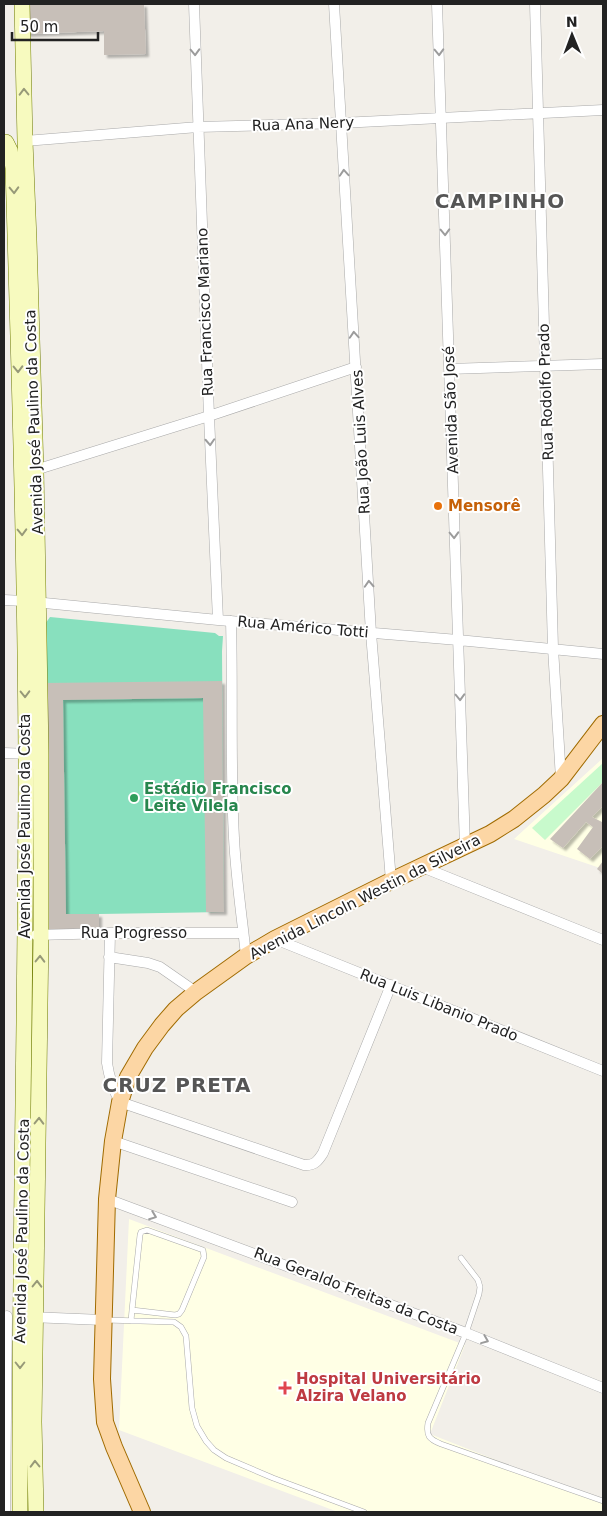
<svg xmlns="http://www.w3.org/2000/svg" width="607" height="1516" viewBox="0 0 607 1516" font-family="'DejaVu Sans',sans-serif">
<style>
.education{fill:#ffffe5}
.park{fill:#c8facc}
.pitch{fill:#88e0be}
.building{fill:#c7bfb8;filter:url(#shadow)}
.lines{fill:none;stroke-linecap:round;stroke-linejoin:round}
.lane-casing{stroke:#a9a9a9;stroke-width:6}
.street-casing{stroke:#a9a9a9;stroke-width:11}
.secondary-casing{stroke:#707d05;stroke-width:16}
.primary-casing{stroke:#a06b00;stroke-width:18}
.lane{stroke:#fff;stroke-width:5}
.street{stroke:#fff;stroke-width:10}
.secondary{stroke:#f7fabf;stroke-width:15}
.primary{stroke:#fcd6a4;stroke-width:16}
.oneway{stroke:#9c9c9c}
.oneway2{stroke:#979978}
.food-dot{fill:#e8710a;stroke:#fff;stroke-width:2}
.leisure-dot{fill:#2e9e5b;stroke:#fff;stroke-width:2}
.health-dot{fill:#e0444e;stroke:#fff;stroke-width:2}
.labels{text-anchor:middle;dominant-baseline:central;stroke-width:4;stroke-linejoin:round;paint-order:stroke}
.street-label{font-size:15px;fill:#222;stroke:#fff}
.food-label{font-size:15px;font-weight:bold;fill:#c56008;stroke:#fff;text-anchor:start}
.leisure-label{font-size:15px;font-weight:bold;fill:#27864d;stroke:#fff;text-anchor:start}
.health-label{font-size:15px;font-weight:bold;fill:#be3a42;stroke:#fff;text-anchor:start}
.district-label{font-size:20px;font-weight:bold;letter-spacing:1px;fill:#555;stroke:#fff}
</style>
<defs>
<filter id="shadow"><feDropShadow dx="3" dy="3" stdDeviation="1" flood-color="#0004"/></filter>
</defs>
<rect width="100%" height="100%" fill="#f2efe9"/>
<path class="education" d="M602,759H603V869L514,839Z
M129,1219L465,1345L430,1434L603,1502V1512H338L119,1430Z"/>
<path class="park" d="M603,763V782L545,840L532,828Z"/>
<path class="pitch" d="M50,617L215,633L219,636H223L222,651L224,912L99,914V930L46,931L45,624Z"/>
<path class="building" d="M22,4H144L146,54L104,55V31L22,34Z
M222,681L224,912H206L203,698L63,700L66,914H99V930L46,931L43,683Z
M603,782V806L592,817L602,822L603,821V846L590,859L577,849L593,827L586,822L563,848L550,839Z
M603,861V874L597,869Z"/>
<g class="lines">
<g class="lane-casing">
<path id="lane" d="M461,1258L478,1280L480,1287L479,1294L466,1333L428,1423C426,1436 429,1439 441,1444L603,1501
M106,1320L174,1322L181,1327L186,1336L192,1408L197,1426L206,1441L214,1450L226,1458L273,1478L364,1512
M131,1321L132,1310L140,1235L141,1232L147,1230L203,1250L204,1257L182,1310L179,1314L175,1315L132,1310"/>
</g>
<g class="street-casing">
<path id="street" d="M194,4L209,416L218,620
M334,4L371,633L391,881
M437,4L465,847
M535,4L553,648L561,779
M25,141L198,127L341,123L603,110
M449,369L603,364
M32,471L209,416L356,367
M4,600L24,601L218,620L458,640L603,654
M231,621C233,693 230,766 234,838C236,878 242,917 246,956
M4,753L30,754
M422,867L603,940
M110,933L107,1063C109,1077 113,1089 120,1102L304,1165C314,1166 318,1161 323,1153L391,985
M36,935L110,933H243
M275,939L603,1071
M109,957L148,963L160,967L196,992
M113,1141L292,1202
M107,1199L466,1333L603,1388
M30,1317L103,1320
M5,1512L7,1316"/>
</g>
<g class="secondary-casing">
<path id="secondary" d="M22,4L25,141L29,240L36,471L41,754V934L34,1422L36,1512
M6,142L10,150L13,168C19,363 25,559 26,755C26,1008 19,1260 20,1512"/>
</g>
<g class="primary-casing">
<path id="primary" d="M142,1512L114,1447L105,1422L102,1379L107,1199L113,1141L120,1102L128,1077L145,1048L162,1025L176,1009L196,992L246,956L275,939L391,881L490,834L514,819L544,795L561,779L603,724"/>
</g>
<use href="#lane" class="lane"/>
<use href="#street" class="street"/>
<use href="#secondary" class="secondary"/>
<use href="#primary" class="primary"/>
</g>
<defs><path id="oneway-chevron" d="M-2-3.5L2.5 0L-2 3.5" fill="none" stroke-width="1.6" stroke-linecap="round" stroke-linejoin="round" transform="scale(1.25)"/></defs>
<g class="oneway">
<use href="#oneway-chevron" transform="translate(195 52) rotate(88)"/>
<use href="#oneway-chevron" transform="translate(439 52) rotate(88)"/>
<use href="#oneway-chevron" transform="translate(344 173) rotate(-94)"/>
<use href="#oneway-chevron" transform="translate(445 232) rotate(88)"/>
<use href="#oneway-chevron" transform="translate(354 335) rotate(-94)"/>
<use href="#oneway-chevron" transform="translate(210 442) rotate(87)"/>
<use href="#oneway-chevron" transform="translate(454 535) rotate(88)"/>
<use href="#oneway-chevron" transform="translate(369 584) rotate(-93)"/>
<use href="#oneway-chevron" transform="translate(460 697) rotate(88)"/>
<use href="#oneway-chevron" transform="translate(153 1216) rotate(21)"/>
<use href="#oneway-chevron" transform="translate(485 1340) rotate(22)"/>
</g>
<g class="oneway2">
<use href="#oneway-chevron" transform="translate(24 92) rotate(-91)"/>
<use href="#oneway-chevron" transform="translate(14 190) rotate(88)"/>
<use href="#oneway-chevron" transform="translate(18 369) rotate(89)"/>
<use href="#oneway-chevron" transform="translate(22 532) rotate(88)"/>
<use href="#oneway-chevron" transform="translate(25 694) rotate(89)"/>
<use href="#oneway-chevron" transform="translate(40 959) rotate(-89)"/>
<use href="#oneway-chevron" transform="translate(39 1121) rotate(-89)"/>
<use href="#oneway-chevron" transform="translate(37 1284) rotate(-89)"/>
<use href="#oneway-chevron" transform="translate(20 1365) rotate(90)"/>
<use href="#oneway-chevron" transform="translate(35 1464) rotate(-91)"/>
</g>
<circle class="food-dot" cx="438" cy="506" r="5"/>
<circle class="leisure-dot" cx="134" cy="798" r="5"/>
<path class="health-dot" d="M282.5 1380.5h5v5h5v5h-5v5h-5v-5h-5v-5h5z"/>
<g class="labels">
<g class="street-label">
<text transform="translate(303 124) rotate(-2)">Rua Ana Nery</text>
<text transform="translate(205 312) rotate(-92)">Rua Francisco Mariano</text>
<text transform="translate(546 392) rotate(-92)">Rua Rodolfo Prado</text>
<text transform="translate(451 410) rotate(-92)">Avenida São José</text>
<text transform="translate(34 422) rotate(-92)">Avenida José Paulino da Costa</text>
<text transform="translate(361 442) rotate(-93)">Rua João Luis Alves</text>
<text transform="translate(303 627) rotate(5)">Rua Américo Totti</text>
<text transform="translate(25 826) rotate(-90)">Avenida José Paulino da Costa</text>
<text transform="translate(365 897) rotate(-27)">Avenida Lincoln Westin da Silveira</text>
<text x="134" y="933">Rua Progresso</text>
<text transform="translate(439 1005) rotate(22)">Rua Luis Libanio Prado</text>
<text transform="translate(22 1231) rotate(-89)">Avenida José Paulino da Costa</text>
<text transform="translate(356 1291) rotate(21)">Rua Geraldo Freitas da Costa</text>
</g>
<g class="food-label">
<text x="448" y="506">Mensorê</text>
</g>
<g class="leisure-label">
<text x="144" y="789">Estádio Francisco<tspan x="144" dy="17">Leite Vilela</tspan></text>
</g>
<g class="health-label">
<text x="296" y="1379">Hospital Universitário<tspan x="296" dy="17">Alzira Velano</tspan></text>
</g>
<g class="district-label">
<text x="500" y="201">CAMPINHO</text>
<text x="177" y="1085">CRUZ PRETA</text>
</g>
</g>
<rect width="607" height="1516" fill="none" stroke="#222222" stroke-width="10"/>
<g transform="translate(572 35) rotate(359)" stroke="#ffffff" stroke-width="4" paint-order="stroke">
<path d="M0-4L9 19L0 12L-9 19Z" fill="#222222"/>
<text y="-8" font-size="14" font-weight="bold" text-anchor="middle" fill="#222222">N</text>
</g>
<path d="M12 32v8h86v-8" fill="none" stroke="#222222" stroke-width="2.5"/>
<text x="20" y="32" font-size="15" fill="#222222" stroke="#ffffff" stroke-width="4" paint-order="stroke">50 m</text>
</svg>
